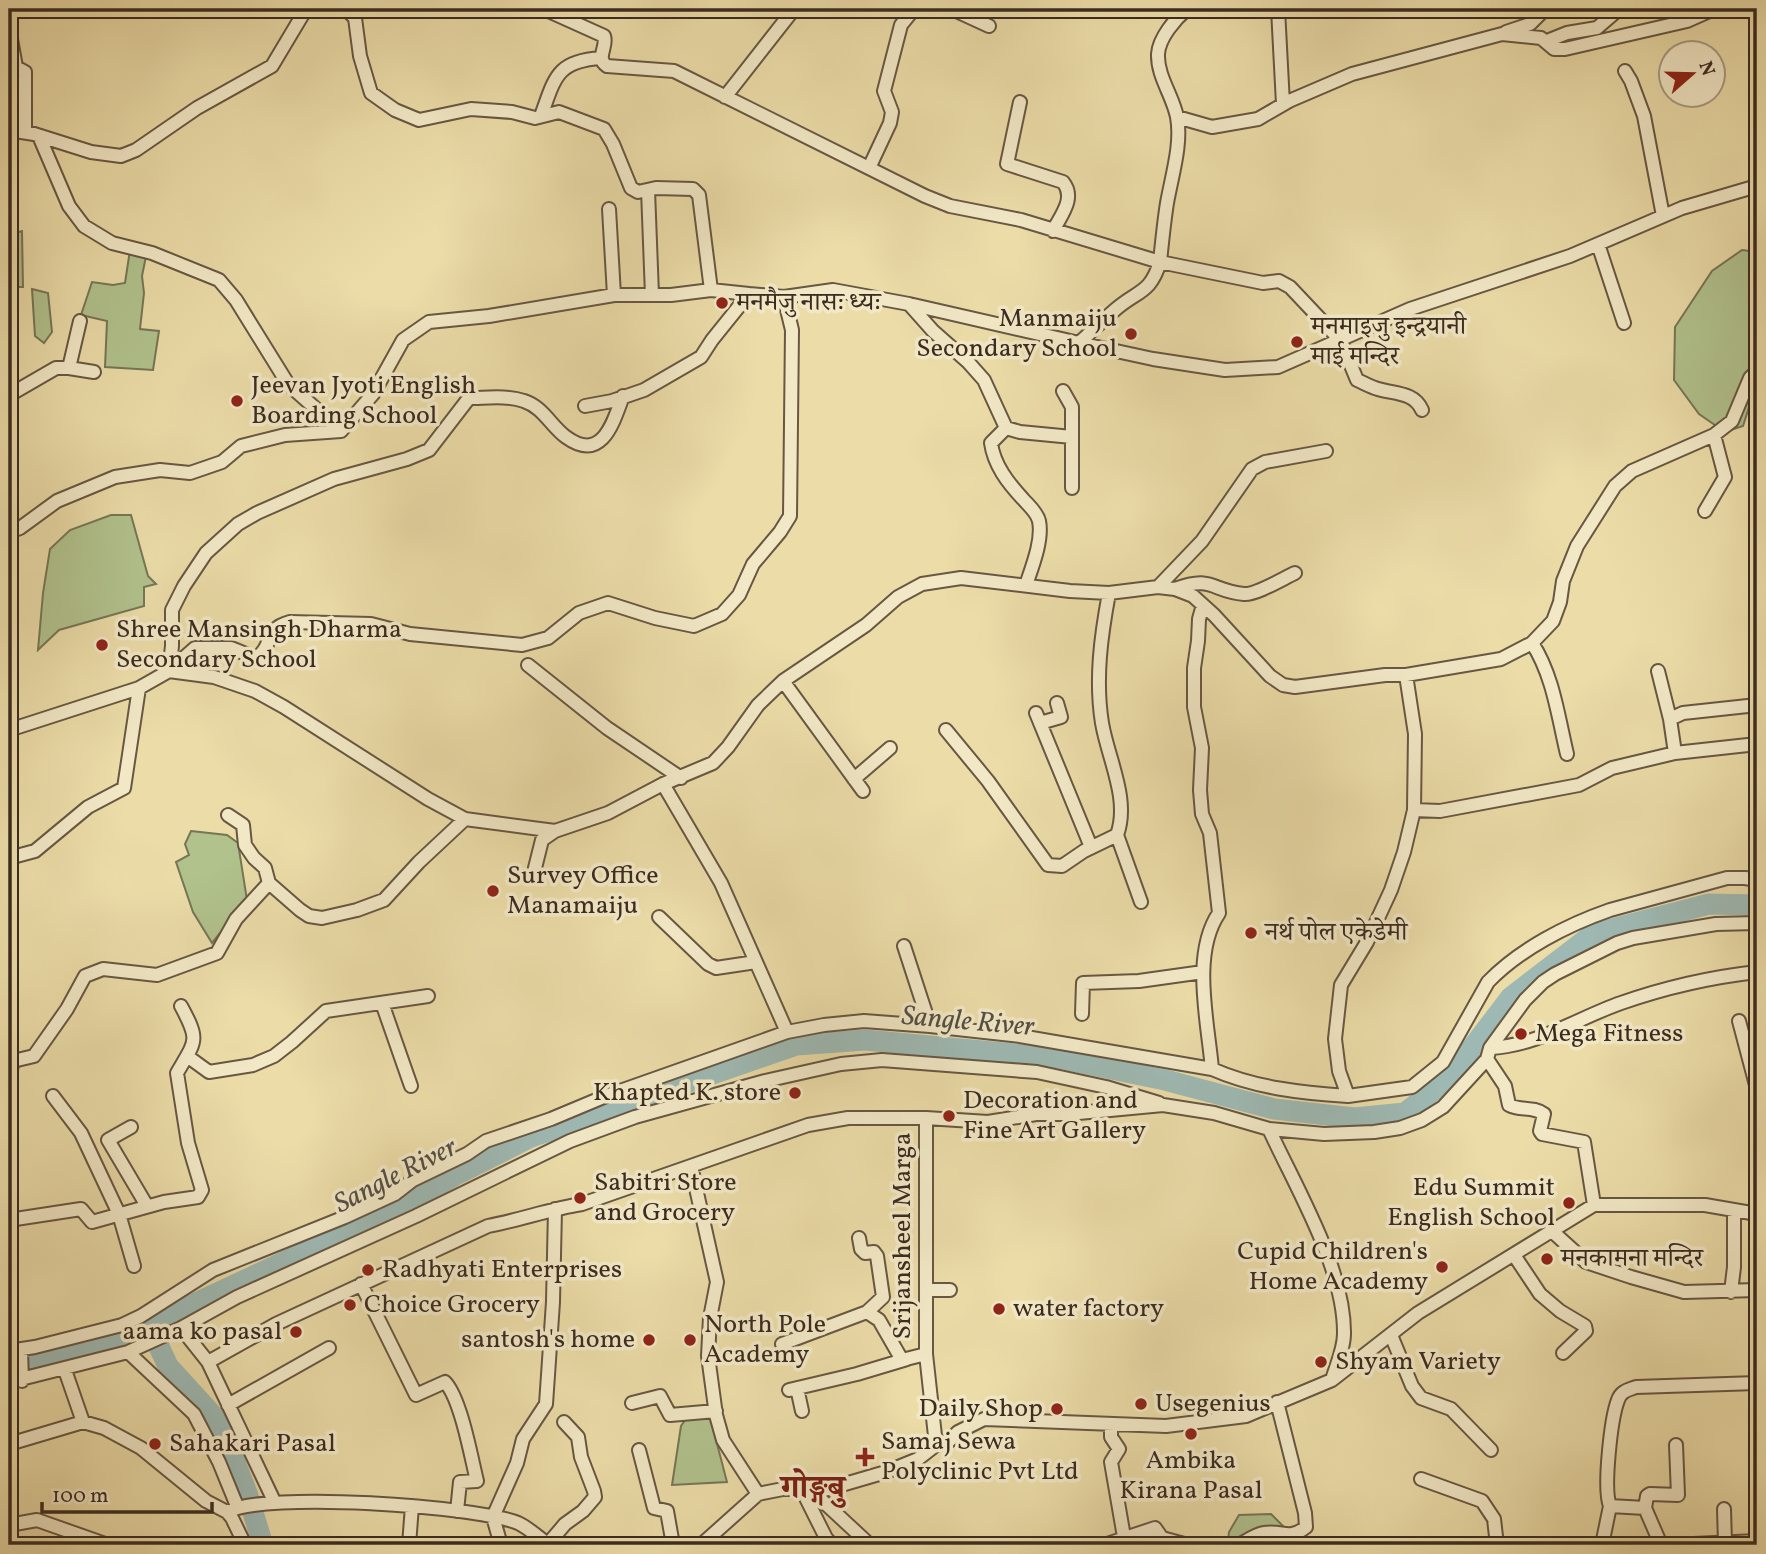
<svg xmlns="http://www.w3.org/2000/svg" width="1766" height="1554" viewBox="0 0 1766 1554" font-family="Vollkorn,'Noto Serif Devanagari',serif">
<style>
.green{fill:#b1c28d;stroke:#767657;stroke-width:2}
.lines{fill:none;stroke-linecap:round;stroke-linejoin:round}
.river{stroke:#9eb9b3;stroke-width:21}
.minor-casing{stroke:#675743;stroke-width:16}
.minor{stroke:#f2e8c6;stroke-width:12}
.poi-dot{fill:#8f2418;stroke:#f2e8c6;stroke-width:2.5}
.labels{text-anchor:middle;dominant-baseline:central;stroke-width:7;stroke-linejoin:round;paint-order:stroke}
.poi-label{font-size:26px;fill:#3b2b21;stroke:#f2e8c6;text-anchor:start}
.street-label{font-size:26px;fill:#3b2b21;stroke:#f2e8c6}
.water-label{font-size:28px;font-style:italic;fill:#544e46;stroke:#f2e8c6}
.district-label{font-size:33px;font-weight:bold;fill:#7a1f14;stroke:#f2e8c6}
</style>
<rect width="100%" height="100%" fill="#ebdca8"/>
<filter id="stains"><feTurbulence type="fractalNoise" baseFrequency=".00286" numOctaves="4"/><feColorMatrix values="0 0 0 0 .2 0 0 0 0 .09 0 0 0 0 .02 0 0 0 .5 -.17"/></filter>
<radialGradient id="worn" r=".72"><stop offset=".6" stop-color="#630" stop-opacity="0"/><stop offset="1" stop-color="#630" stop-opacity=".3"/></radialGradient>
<path class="green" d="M22,231L23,287H9V235Z
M130,250L147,251L142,276L144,293L140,329L159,331L153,370L105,367L107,321L81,315L92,282L113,285L125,283Z
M1742,250L1757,252V382L1743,426L1725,432L1699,414L1674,380L1675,327L1712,271Z
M32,289L48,293L52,332L44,343L35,336Z
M111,515H131L148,576L156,584L144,587V606L59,630L38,650L43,593L50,549L70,530Z
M191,831L227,835L238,843L247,900L212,943L193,912L176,862L189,855L185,844Z
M709,1413L727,1482L672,1485L681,1426L688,1416Z
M1271,1514L1284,1527L1294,1545H1222L1228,1541L1229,1532L1239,1515Z"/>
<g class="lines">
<path class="river" d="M149,1325L390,1212L454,1176L531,1137L796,1045L865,1040L1058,1058L1165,1080L1274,1109L1354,1118L1405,1113L1449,1078L1511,997L1593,934L1709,904L1757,905
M9,1366L91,1352L149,1325L168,1366L220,1423L247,1493L263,1545"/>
<g class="minor-casing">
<path id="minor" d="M346,9L355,18L360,56L371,93L395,110L419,120L471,109L512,112L535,118L559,112L604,129L613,144L631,188L638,192L656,188L693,189L699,195L711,290
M544,9L604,36C608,47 595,58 607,66L674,71L925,196L950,206L1021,220L1160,262C1150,294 1138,290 1116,309C1103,320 1091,332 1079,343L909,304L833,290L784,297L749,294L712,340L701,357L644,390L612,401L585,406
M952,9L989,26
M1187,9C1175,19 1159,38 1158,54C1157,76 1173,96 1177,117C1182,144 1172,175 1167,203C1164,222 1162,242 1160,262L1263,283L1279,281L1290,287L1341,341L1357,380C1364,383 1371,387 1378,389C1395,394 1414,392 1422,410
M1278,9L1283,104
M9,28L16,67L25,72V132
M1506,32L1530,24L1545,9
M1547,41L1567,33L1597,28L1619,9
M1625,71L1631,81L1644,116L1663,216
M725,97L794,9
M1020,102L1007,164L1063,182C1076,198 1061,215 1053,231
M541,116C555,78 556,61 601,58
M1177,117L1212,127L1258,119L1289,101L1352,74L1502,34L1541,38L1554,49H1565L1687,21L1714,9
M9,130L34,134L91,152L121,156L136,150L197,108L272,66L306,9
M39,136L69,206L84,226L112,243L152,253L219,280L236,300L288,384L341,431
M869,168L890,123L892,112L884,91L901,25L914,9
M648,190L652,295
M609,209L614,295
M1598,244L1624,323
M909,304L933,331L968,362L984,380L1006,428
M1079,343L1153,359L1225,370L1278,367L1410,309L1570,256L1682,208L1757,186
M69,368L94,372
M1063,391L1072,407V488
M9,393L11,394L56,368H69L80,321
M1705,511L1725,477L1714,435
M9,532L20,528L57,501L115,477L160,470L190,473L222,462L241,446L285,435L341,431L373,394L403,340L429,322L489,316L614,295H671L711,290L749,294
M1026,585C1032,567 1043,540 1039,521C1037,512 1028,505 1023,499C1008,483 994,465 991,443L1006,428L1020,432L1072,437
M1158,587L1202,541L1252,469L1265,462L1326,451
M1175,589C1213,575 1211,591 1244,594C1256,595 1284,578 1295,573
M1203,605L1199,619L1198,641L1194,668V707L1202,748L1200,790L1202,814L1210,833L1219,913C1191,954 1208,1022 1212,1069
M1532,643C1553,675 1558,716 1567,754
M528,665L607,728L681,778
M169,671L214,677L255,691L284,707L428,799L465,819L555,831L608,813L663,784L713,763L728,747L758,705L783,681L866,625L898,597L922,584L961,578L1070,591L1109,593L1158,587L1175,589L1193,596L1214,615L1270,676L1283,685L1295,687L1385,675H1406L1501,659L1532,643L1553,621L1560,602L1563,581L1577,546L1615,486L1632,471L1714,435L1732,421L1750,378L1757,371
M169,671L172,646V610L184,586L206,553L238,524L257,513L334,479L407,459L429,450L469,398C486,398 507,395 524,401C543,407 551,426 566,437C602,463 613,423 623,396
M1658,671L1670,719L1675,753
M1406,675L1415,734L1414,810L1440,811L1579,785L1612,768L1675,753L1757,744
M783,681L863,791
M1036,713L1091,847
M1670,719L1683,713L1757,705
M1040,723L1061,717L1057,703
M9,730L139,688L169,671L195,648H231L256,658C274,646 263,629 290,622L371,624L410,634L522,645L548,638L579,613L608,603L655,618L694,626L722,614L739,595L753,564L780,532L790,516L792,330L784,297
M946,730L988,781L1048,865L1062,866L1084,851L1117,835C1130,799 1108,759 1102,723C1095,679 1101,636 1109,593
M854,779L890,748
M663,784L721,883L787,1032
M228,815L243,825L245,845L254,858L265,868L269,883L300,910L309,916L322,918L357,910L384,900L419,862L465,819
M1117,835L1141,902
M9,858L35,851L88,807L124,788L139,688
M534,872L542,840L555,831
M659,917L708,964L716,968L756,962
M904,946L930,1026
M382,1003L411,1086
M1082,1014L1083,983L1139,981L1203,972
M1739,1021L1757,1089
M1490,1048C1537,1046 1578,1018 1621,1003C1664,988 1712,977 1757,972
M187,1056L209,1072L253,1065L274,1056L292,1042L326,1011L428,996
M1487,1059L1505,1086L1509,1105C1520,1111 1533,1106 1544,1114L1540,1131L1542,1134L1584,1142L1594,1205
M9,1077L13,1061L34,1056L67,1009L85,976L103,969L157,975L217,953L236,919L269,883
M53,1096L81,1133L119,1214L134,1266
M1348,1096L1412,1087L1443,1062L1488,982C1520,949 1567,925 1610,910L1727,878H1745L1757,880
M926,1118V1354L936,1445
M131,1127L108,1140L147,1206
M1269,1129C1296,1188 1345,1269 1344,1334C1344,1349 1336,1366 1332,1380
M691,1166L717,1282L710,1318L708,1356L716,1415L723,1440L758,1494
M9,1220L81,1209L92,1222L164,1202L198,1197L202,1190L188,1143L177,1073C196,1040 200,1041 181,1006
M1553,1232L1586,1262L1631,1277L1684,1292L1757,1290
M859,1238L861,1249L865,1253L874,1252L877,1256L883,1297L867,1312
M1514,1255L1540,1294L1560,1311L1585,1326L1586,1331L1563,1353
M361,1284L416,1395L445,1382C461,1399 471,1457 477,1481L460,1482L457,1511
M926,1290H950
M1731,1292L1734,1267V1210
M1391,1335L1412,1386L1421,1398L1451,1409L1491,1450
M782,1344L867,1312L879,1320L902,1360L926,1354
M21,1350L22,1381
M9,1351L35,1347L122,1325L141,1316L213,1270L345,1217L395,1194L413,1180L467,1154L486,1141L551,1119L606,1096L787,1032L824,1025L864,1021L930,1026L1020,1036L1212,1069C1255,1088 1302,1093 1348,1096L1339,1071L1335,1039L1341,985L1367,942L1391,890L1404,852L1414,810
M128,1352L194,1414L219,1462L237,1506
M208,1362L181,1328L237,1297L416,1216L570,1141L635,1117L765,1081L841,1064L882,1060L1037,1072L1106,1087L1159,1103
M65,1370L83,1422
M9,1382L128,1352L181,1328
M797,1388L802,1411
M789,1390L857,1374L907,1359
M632,1403L660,1396L670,1415L716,1411
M228,1405L329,1348
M1111,1426V1437L1119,1449L1111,1462L1124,1537
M9,1444L83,1422L104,1428L141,1448L206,1501L227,1512C264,1491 476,1506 518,1523C529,1528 539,1538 549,1545
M639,1450L654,1508L667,1511L673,1545
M1421,1479L1482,1501L1494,1519L1497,1545
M803,1492L826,1538L832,1545
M814,1493L870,1545
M274,1501L208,1362L276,1324L488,1226C520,1220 550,1209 582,1204L808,1125L848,1118H926L988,1122L1036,1114H1068L1163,1105L1214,1113L1269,1129L1324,1134L1374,1132L1400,1128L1422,1120L1443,1107L1487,1059L1490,1048L1525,1000L1543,982L1555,974L1617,943L1633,938L1716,924L1757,923
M1645,1508L1647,1496L1650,1494L1678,1495L1676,1445
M1724,1509L1725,1543
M227,1512L232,1518L245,1545
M9,1525L37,1520L108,1545
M548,1544L565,1524L583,1511L595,1497L594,1491L581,1457L578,1437L564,1422
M227,1545L243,1541
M409,1545L412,1506
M501,1545L493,1517L517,1463L523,1439L546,1404L553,1302L555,1209
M701,1545L758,1494L788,1488L814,1493L886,1472L918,1459L936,1445L949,1441L958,1432L984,1419L1166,1426L1246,1416L1332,1380L1418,1313L1594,1205H1705L1757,1214
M946,1545H967
M1104,1545L1155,1528L1162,1538L1188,1545
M1239,1545C1246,1541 1256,1534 1264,1533C1284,1530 1288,1541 1306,1527L1305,1513L1277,1402
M1602,1545L1610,1506
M1661,1545L1645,1508L1610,1506C1603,1489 1611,1418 1618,1400C1621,1391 1628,1390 1636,1387L1757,1383
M1672,1545L1757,1541"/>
</g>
<use href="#minor" class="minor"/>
</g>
<g class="poi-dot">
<circle cx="722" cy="303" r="7"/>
<circle cx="1131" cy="334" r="7"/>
<circle cx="1297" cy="342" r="7"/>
<circle cx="237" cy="401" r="7"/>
<circle cx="102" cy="645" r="7"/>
<circle cx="493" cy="891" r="7"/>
<circle cx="1251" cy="933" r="7"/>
<circle cx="1521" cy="1034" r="7"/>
<circle cx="795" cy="1093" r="7"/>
<circle cx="949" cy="1116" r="7"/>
<circle cx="580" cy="1198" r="7"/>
<circle cx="1569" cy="1203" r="7"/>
<circle cx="1547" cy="1259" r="7"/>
<circle cx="1442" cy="1267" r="7"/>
<circle cx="368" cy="1270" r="7"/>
<circle cx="350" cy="1305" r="7"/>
<circle cx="999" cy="1309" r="7"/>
<circle cx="296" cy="1332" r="7"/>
<circle cx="649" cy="1340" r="7"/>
<circle cx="690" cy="1340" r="7"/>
<circle cx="1321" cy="1362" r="7"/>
<circle cx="1141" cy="1404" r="7"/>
<circle cx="1057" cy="1409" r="7"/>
<circle cx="1191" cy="1434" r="7"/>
<circle cx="155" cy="1444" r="7"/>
<path d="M861.5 1446.5h7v7h7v7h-7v7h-7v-7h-7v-7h7z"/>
</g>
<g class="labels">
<g class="poi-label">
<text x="736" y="303">मनमैजु नासः ध्यः</text>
<text x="1117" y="319" text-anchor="end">Manmaiju<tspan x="1117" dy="30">Secondary School</tspan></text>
<text x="1311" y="327">मनमाइजु इन्द्रयानी<tspan x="1311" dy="30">माई मन्दिर</tspan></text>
<text x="251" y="386">Jeevan Jyoti English<tspan x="251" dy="30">Boarding School</tspan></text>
<text x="116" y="630">Shree Mansingh Dharma<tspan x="116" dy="30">Secondary School</tspan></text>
<text x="507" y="876">Survey Office<tspan x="507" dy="30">Manamaiju</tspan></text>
<text x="1265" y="933">नर्थ पोल एकेडेमी</text>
<text x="1535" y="1034">Mega Fitness</text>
<text x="781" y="1093" text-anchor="end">Khapted K. store</text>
<text x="963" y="1101">Decoration and<tspan x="963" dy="30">Fine Art Gallery</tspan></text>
<text x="594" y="1183">Sabitri Store<tspan x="594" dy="30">and Grocery</tspan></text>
<text x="1555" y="1188" text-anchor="end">Edu Summit<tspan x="1555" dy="30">English School</tspan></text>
<text x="1428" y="1252" text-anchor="end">Cupid Children's<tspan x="1428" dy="30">Home Academy</tspan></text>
<text x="1561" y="1259">मनकामना मन्दिर</text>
<text x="382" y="1270">Radhyati Enterprises</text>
<text x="364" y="1305">Choice Grocery</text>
<text x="1013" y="1309">water factory</text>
<text x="704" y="1325">North Pole<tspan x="704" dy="30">Academy</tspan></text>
<text x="282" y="1332" text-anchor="end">aama ko pasal</text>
<text x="635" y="1340" text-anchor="end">santosh's home</text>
<text x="1335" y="1362">Shyam Variety</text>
<text x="1155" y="1404">Usegenius</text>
<text x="1043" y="1409" text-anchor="end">Daily Shop</text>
<text x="881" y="1442">Samaj Sewa<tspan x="881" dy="30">Polyclinic Pvt Ltd</tspan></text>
<text x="169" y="1444">Sahakari Pasal</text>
<text x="1191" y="1461" text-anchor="middle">Ambika<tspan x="1191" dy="30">Kirana Pasal</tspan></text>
</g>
<g class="street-label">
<text transform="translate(903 1236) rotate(-90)">Srijansheel Marga</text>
</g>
<g class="water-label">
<text transform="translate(968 1022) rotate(5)">Sangle River</text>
<text transform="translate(396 1176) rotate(-27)">Sangle River</text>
</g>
<g class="district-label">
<text x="813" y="1490">गोङ्गबु</text>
</g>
</g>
<rect width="1766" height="1554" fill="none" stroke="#ebdca8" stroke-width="35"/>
<rect x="10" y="10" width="1745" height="1533" fill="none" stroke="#3b2b21" stroke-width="3.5"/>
<rect x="18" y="18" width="1731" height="1519" fill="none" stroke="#3b2b21" stroke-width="2"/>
<g transform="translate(1692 74) rotate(70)"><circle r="33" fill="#f2e8c6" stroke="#a99c84" stroke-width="2"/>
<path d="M0-5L12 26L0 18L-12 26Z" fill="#8f2418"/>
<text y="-10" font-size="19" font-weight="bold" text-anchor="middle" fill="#3b2b21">N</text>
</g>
<path d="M42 1502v10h170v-10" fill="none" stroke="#3b2b21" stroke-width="3.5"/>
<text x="52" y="1502" font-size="21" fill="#3b2b21" stroke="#f2e8c6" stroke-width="5" paint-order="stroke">100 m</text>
<rect width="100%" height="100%" filter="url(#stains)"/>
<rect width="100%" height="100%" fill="url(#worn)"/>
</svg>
